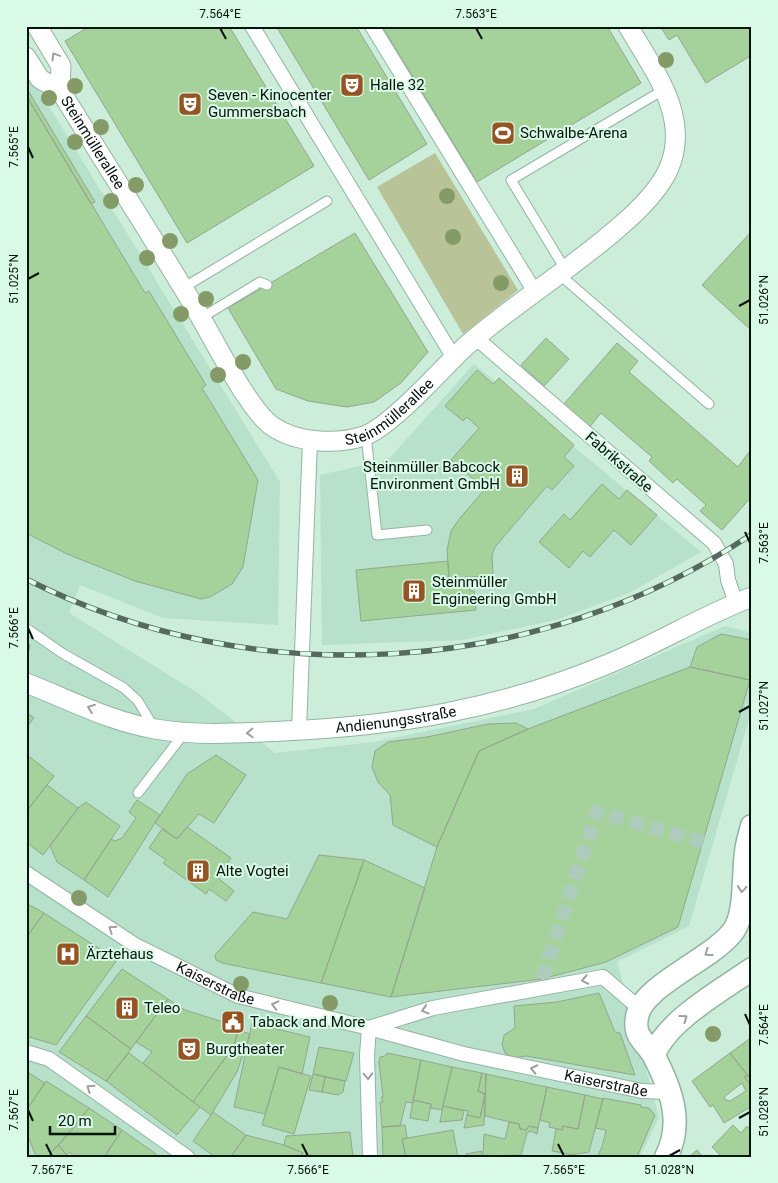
<svg xmlns="http://www.w3.org/2000/svg" width="778" height="1183" viewBox="0 0 778 1183" font-family="Roboto,sans-serif">
<style>
.built{fill:#b7e1ca}
.green{fill:#b9c398}
.building{fill:#a5d29a;stroke:#92a78d;fill-rule:evenodd}
.lines{fill:none;stroke-linecap:round;stroke-linejoin:round}
.pedestrian-tunnel{stroke:#aeccbb;stroke-width:14;stroke-dasharray:14 7;stroke-linecap:butt}
.service-casing{stroke:#93b4a2;stroke-width:11}
.pedestrian-casing{stroke:#93b4a2;stroke-width:16}
.minor-casing{stroke:#93b4a2;stroke-width:21}
.tertiary-casing{stroke:#93b4a2;stroke-width:25}
.service{stroke:#fff;stroke-width:9}
.pedestrian{stroke:#fff;stroke-width:14}
.minor{stroke:#fff;stroke-width:19}
.tertiary{stroke:#fff;stroke-width:22}
.rail-casing{stroke:#55695e;stroke-width:5.5}
.rail{stroke:#d8fae7;stroke-width:4;stroke-dasharray:11;stroke-linecap:butt}
.tree{fill:#859b67}
.oneway{stroke:#9ca19e}
.ticks{fill:none;stroke:#07130d;stroke-width:2}
.labels{text-anchor:middle;dominant-baseline:central;stroke-width:4;stroke-linejoin:round;paint-order:stroke}
.poi-label{font-size:15px;fill:#07130d;stroke:#d8fae7;text-anchor:start}
.street-label{font-size:15px;fill:#07130d;stroke:#d8fae7}
.neatline{fill:none;stroke:#07130d;stroke-width:2}
.ticks-label{font-size:12px;text-anchor:middle;fill:#07130d}
</style>
<rect width="100%" height="100%" fill="#cbedda"/>
<path class="built" d="M26,69L280,482L278,625L163,618L80,585L69,613L198,693L275,753L374,742L534,709L725,626L752,633V709L689,926L617,962L659,1117L640,1157H26Z
M474,364L701,552L629,593L556,620L462,640L322,645L320,475L388,460Z"/>
<path class="green" d="M435,153L518,290L463,334L377,187Z"/>
<path class="building" d="M90,26H229L314,166L187,243L65,41Z
M276,26H356L427,144L369,180Z
M382,26H607L641,83L477,182Z
M660,26H752V55L706,83L677,35L669,40Z
M26,87L95,202L91,204L26,95Z
M26,95L145,293L149,291L206,385L202,388L258,480L243,567L232,584L210,597L201,599L135,581L67,554L26,533Z
M752,231V331L702,285Z
M355,233L428,352L401,383L374,402L347,407L308,401L276,389L228,308Z
M546,338L569,359L544,386L521,365Z
M617,343L638,361L629,372L738,467L752,448V496L722,530L700,511L706,505L677,479L673,483L649,461L652,457L601,413L588,429L563,405Z
M477,370L493,384L499,378L574,445L564,457L574,466L552,490L547,486L495,547L492,555L493,575L449,579L447,550L451,531L460,518L485,489L451,460L479,428L467,417L463,421L445,406Z
M602,484L619,499L627,490L657,515L631,545L614,530L590,557L583,551L569,568L539,542L564,514L570,520Z
M448,561L449,579L468,577L470,591H474L476,610L361,621L356,570Z
M721,634L752,640L750,680L690,667L697,647Z
M26,643L30,645L26,665Z
M690,667L750,680L678,927L606,962L542,979L391,997L437,847L479,751L528,729Z
M26,712L34,718L26,728Z
M516,723L528,729L479,751L437,847L393,825L390,795L378,782L372,767L375,751L388,742L427,737L488,724Z
M26,754L54,776L26,812Z
M216,755L246,775L214,823L199,814L177,839L155,823L187,774Z
M47,785L78,808L43,855L26,842V812Z
M137,800L160,815L108,897L84,880L111,839L115,841L122,838L136,818L129,812Z
M86,802L120,826L84,880L57,862L50,846L78,808Z
M187,827L231,858L218,878L234,891L226,901L209,889L206,894L163,863L166,860L149,848L162,829L177,839Z
M319,855L364,860L321,983L222,963L216,960L215,955L253,912L287,919Z
M364,860L425,888L391,997L321,983Z
M26,903L44,913L26,938Z
M44,913L117,960L56,1045L26,1036V938Z
M122,969L168,999L131,1049L86,1016Z
M599,993L615,1032L620,1033L635,1075L526,1056L513,1058L505,1053L502,1045L504,1035L515,1028L514,1006L557,1002Z
M168,999L185,1010L239,1027L234,1046L193,1102L143,1063L152,1052L136,1042Z
M86,1016L131,1049L106,1081L59,1052Z
M252,1023L310,1037L302,1074L279,1067L265,1114L234,1107Z
M238,1030L250,1034L237,1072L211,1115L193,1102L234,1046Z
M752,1037V1074L748,1076L730,1053Z
M319,1047L354,1053L346,1081L313,1074Z
M129,1053L200,1107L177,1135L106,1081Z
M387,1053L421,1060L413,1103L406,1102L400,1126L382,1127L380,1102H383L381,1097H383L379,1062L380,1057L385,1056Z
M730,1053L748,1076L744,1077L752,1086V1106L724,1123L713,1105L710,1107L692,1081ZM742,1083L746,1091L730,1101L726,1100L724,1097Z
M421,1060L452,1067L442,1110L431,1108V1104L413,1100Z
M279,1067L311,1076L294,1134L262,1125Z
M452,1067L482,1073L478,1091L485,1094L480,1118L467,1115L468,1111L443,1106Z
M26,1071L45,1083L26,1111Z
M482,1073L486,1074L484,1125L464,1128L467,1115L480,1118L485,1094L478,1091Z
M313,1074L325,1077L322,1092L309,1090Z
M486,1074L547,1087L538,1128L529,1126L526,1130L520,1129L519,1124L485,1116Z
M752,1074V1086L744,1077Z
M325,1077L345,1081L343,1092L338,1095L322,1092Z
M46,1081L89,1108L69,1134L47,1157H40L35,1154L26,1131V1111Z
M547,1087L585,1095L578,1129L563,1126L562,1130L549,1127L550,1123L540,1120Z
M585,1095L603,1099L589,1152L569,1155V1154L552,1151L556,1129L562,1130L563,1126L578,1129Z
M603,1098L641,1105V1107L649,1108L655,1115L637,1157H597L602,1147L606,1130L595,1128Z
M413,1100L431,1104L428,1121L410,1118Z
M443,1106L464,1111L462,1120L440,1122Z
M89,1108L122,1130L104,1157H74L70,1152L67,1155L58,1145Z
M213,1112L246,1135L231,1157H215L193,1141Z
M509,1122L519,1124L520,1129L526,1130L529,1126L538,1128L537,1134L531,1131L527,1133L521,1155L483,1156L484,1134L505,1139Z
M405,1125L407,1138L402,1139L406,1157H383L382,1127Z
M733,1125L741,1133L747,1126L752,1131V1157H722L712,1147Z
M122,1130L156,1154L154,1157L105,1156Z
M453,1130L458,1157H406L402,1139Z
M350,1132L353,1157H301L303,1153L284,1145L286,1136Z
M246,1135L284,1145L303,1153L301,1157H231Z
M58,1145L67,1155L47,1157Z
M697,1150L703,1157H689Z
M482,1151L481,1157H466V1154Z"/>
<g class="lines">
<path class="pedestrian-tunnel" d="M542,979L597,812L703,842"/>
<g class="service-casing">
<path id="service" d="M565,269L511,180L665,89
M559,274L709,404
M183,288L327,201
M201,318L260,282L267,285
M366,435L377,535L427,530
M26,628L62,653L124,688L138,701L153,726
M138,793L185,732"/>
</g>
<g class="pedestrian-casing">
<g id="pedestrian">
<path d="M252,26L454,358"/>
<path d="M372,26L535,292"/>
<path d="M476,338L714,543L726,564L728,580L736,603"/>
<path d="M299,731L310,440"/>
<path id="s1" d="M26,873L135,945L238,996L369,1028L464,1054L642,1091L668,1092"/>
<path d="M26,1052L49,1059L187,1157"/>
<path d="M370,1157L367,1055L369,1028L433,1008L603,977L639,1008"/>
</g>
</g>
<g class="minor-casing">
<g id="minor">
<path d="M37,26L61,66L60,90"/>
<path id="s2" d="M26,57L40,79L60,90C105,163 152,236 197,311C213,338 248,409 272,426C296,443 336,445 364,436C391,427 443,367 467,345C515,303 570,270 618,228C637,212 659,191 669,168C691,116 652,68 628,26"/>
<path id="s3" d="M26,683C68,699 111,722 155,729C198,736 241,733 284,731C397,726 499,709 603,666C654,646 701,616 752,597"/>
</g>
</g>
<g class="tertiary-casing">
<path id="tertiary" d="M654,1055C666,1021 722,990 752,969
M666,1157C684,1123 671,1089 654,1056C646,1041 633,1038 637,1017C642,985 714,959 734,930C746,912 743,873 746,852C747,843 750,834 752,826"/>
</g>
<use href="#service" class="service"/>
<use href="#pedestrian" class="pedestrian"/>
<use href="#minor" class="minor"/>
<use href="#tertiary" class="tertiary"/>
<g class="rail-casing">
<path id="rail" d="M26,579C255,695 539,677 752,534"/>
</g>
<use href="#rail" class="rail"/>
</g>
<g class="tree">
<circle cx="666" cy="60" r="8"/>
<circle cx="75" cy="86" r="8"/>
<circle cx="49" cy="98" r="8"/>
<circle cx="101" cy="127" r="8"/>
<circle cx="75" cy="142" r="8"/>
<circle cx="136" cy="185" r="8"/>
<circle cx="447" cy="196" r="8"/>
<circle cx="111" cy="201" r="8"/>
<circle cx="453" cy="237" r="8"/>
<circle cx="170" cy="241" r="8"/>
<circle cx="147" cy="258" r="8"/>
<circle cx="501" cy="283" r="8"/>
<circle cx="206" cy="299" r="8"/>
<circle cx="181" cy="314" r="8"/>
<circle cx="243" cy="362" r="8"/>
<circle cx="218" cy="375" r="8"/>
<circle cx="79" cy="898" r="8"/>
<circle cx="241" cy="984" r="8"/>
<circle cx="330" cy="1003" r="8"/>
<circle cx="713" cy="1034" r="8"/>
</g>
<defs><path id="oneway-chevron" d="M-2-3.5L2.5 0L-2 3.5" fill="none" stroke-width="1.6" stroke-linecap="round" stroke-linejoin="round" transform="scale(1.25)"/></defs>
<g class="oneway">
<use href="#oneway-chevron" transform="translate(55 56) rotate(-121)"/>
<use href="#oneway-chevron" transform="translate(91 708) rotate(-159)"/>
<use href="#oneway-chevron" transform="translate(250 733) rotate(177)"/>
<use href="#oneway-chevron" transform="translate(742 889) rotate(95)"/>
<use href="#oneway-chevron" transform="translate(112 929) rotate(-146)"/>
<use href="#oneway-chevron" transform="translate(708 953) rotate(144)"/>
<use href="#oneway-chevron" transform="translate(585 980) rotate(169)"/>
<use href="#oneway-chevron" transform="translate(275 1005) rotate(-166)"/>
<use href="#oneway-chevron" transform="translate(425 1010) rotate(163)"/>
<use href="#oneway-chevron" transform="translate(684 1018) rotate(-36)"/>
<use href="#oneway-chevron" transform="translate(534 1069) rotate(-168)"/>
<use href="#oneway-chevron" transform="translate(368 1076) rotate(88)"/>
<use href="#oneway-chevron" transform="translate(90 1088) rotate(-145)"/>
</g>
<path class="ticks" d="M220,28L226,39M476,28L482,39M28,147L33,158M28,279L39,273M739,306L750,300M745,532L750,543M28,628L33,639M739,712L750,706M745,1014L750,1025M28,1110L33,1121M739,1118L750,1112M46,1144L52,1156M302,1144L308,1156M558,1144L564,1156M669,1156L680,1150"/>
<defs>
<g id="theatre-square" transform="scale(1.25)"><rect x="-9" y="-9" width="18" height="18" rx="4" fill="#965422" stroke="#d8fae7"/><path d="M-5-5.5Q0-4 5-5.5V0Q5 5 0 6Q-5 5-5 0ZM-3.3-2.5H-1v1.5H-3.3ZM1-2.5H3.3v1.5H1ZM-2.8 1Q0 5.5 2.8 1Z" fill="#fff"/></g>
<g id="stadium-square" transform="scale(1.25)"><rect x="-9" y="-9" width="18" height="18" rx="4" fill="#965422" stroke="#d8fae7"/><path d="M0-5a6.5 5 0 1 0 0 10a6.5 5 0 1 0 0-10ZM-3.5-1.8h7v3.6h-7Z" fill="#fff"/></g>
<g id="building-square" transform="scale(1.25)"><rect x="-9" y="-9" width="18" height="18" rx="4" fill="#965422" stroke="#d8fae7"/><path d="M-4-6H4V6H1V3H-1V6H-4ZM-2.5-4.3h1.7v1.8h-1.7ZM.8-4.3h1.7v1.8H.8ZM-2.5-1h1.7V.8h-1.7ZM.8-1h1.7V.8H.8Z" fill="#fff"/></g>
<g id="hospital-square" transform="scale(1.25)"><rect x="-9" y="-9" width="18" height="18" rx="4" fill="#965422" stroke="#d8fae7"/><path d="M-5-5h3v3.5h4V-5h3V5h-3V1.5h-4V5h-3Z" fill="#fff"/></g>
<g id="civic-square" transform="scale(1.25)"><rect x="-9" y="-9" width="18" height="18" rx="4" fill="#965422" stroke="#d8fae7"/><path d="M-.6-6.5H3V-4.5H.6V-3L4-1V1h2V6H-6V1h2V-1L-.6-3ZM-1.2 2.5V6h2.4V2.5Z" fill="#fff"/></g>
</defs>
<g fill-rule="evenodd">
<use href="#theatre-square" x="352" y="85"/>
<use href="#theatre-square" x="190" y="104"/>
<use href="#stadium-square" x="503" y="133"/>
<use href="#building-square" x="517" y="476"/>
<use href="#building-square" x="414" y="591"/>
<use href="#building-square" x="198" y="871"/>
<use href="#hospital-square" x="68" y="954"/>
<use href="#building-square" x="127" y="1008"/>
<use href="#civic-square" x="233" y="1022"/>
<use href="#theatre-square" x="189" y="1049"/>
</g>
<g class="labels">
<g class="poi-label">
<text x="370" y="85">Halle 32</text>
<text x="208" y="95">Seven - Kinocenter<tspan x="208" dy="17">Gummersbach</tspan></text>
<text x="520" y="133">Schwalbe-Arena</text>
<text x="500" y="467" text-anchor="end">Steinmüller Babcock<tspan x="500" dy="17">Environment GmbH</tspan></text>
<text x="432" y="582">Steinmüller<tspan x="432" dy="17">Engineering GmbH</tspan></text>
<text x="216" y="871">Alte Vogtei</text>
<text x="86" y="954">Ärztehaus</text>
<text x="144" y="1008">Teleo</text>
<text x="250" y="1022">Taback and More</text>
<text x="206" y="1049">Burgtheater</text>
</g>
<g class="street-label">
<text stroke="none"><textPath href="#s2" startOffset="111">Steinmüllerallee</textPath></text>
<text stroke="none"><textPath href="#s2" startOffset="576">Steinmüllerallee</textPath></text>
<text transform="translate(619 462) rotate(41)">Fabrikstraße</text>
<text stroke="none"><textPath href="#s3" startOffset="379">Andienungsstraße</textPath></text>
<text stroke="none"><textPath href="#s1" startOffset="220">Kaiserstraße</textPath></text>
<text stroke="none"><textPath href="#s1" startOffset="624">Kaiserstraße</textPath></text>
</g>
</g>
<rect width="778" height="1183" fill="none" stroke="#d8fae7" stroke-width="55"/>
<path d="M50 1126v8h65v-8" fill="none" stroke="#07130d" stroke-width="2.5"/>
<text x="58" y="1126" font-size="15" fill="#07130d" stroke="#d8fae7" stroke-width="4" paint-order="stroke">20 m</text>
<rect x="28" y="28" width="722" height="1128" class="neatline"/>
<g class="ticks-label">
<text x="220" y="18">7.564°E</text>
<text x="476" y="18">7.563°E</text>
<text transform="translate(14 147) rotate(-90)" y="4">7.565°E</text>
<text transform="translate(14 279) rotate(-90)" y="4">51.025°N</text>
<text transform="translate(764 300) rotate(-90)" y="4">51.026°N</text>
<text transform="translate(764 543) rotate(-90)" y="4">7.563°E</text>
<text transform="translate(14 628) rotate(-90)" y="4">7.566°E</text>
<text transform="translate(764 706) rotate(-90)" y="4">51.027°N</text>
<text transform="translate(764 1025) rotate(-90)" y="4">7.564°E</text>
<text transform="translate(14 1110) rotate(-90)" y="4">7.567°E</text>
<text transform="translate(764 1112) rotate(-90)" y="4">51.028°N</text>
<text x="52" y="1174">7.567°E</text>
<text x="308" y="1174">7.566°E</text>
<text x="564" y="1174">7.565°E</text>
<text x="669" y="1174">51.028°N</text>
</g>
</svg>
